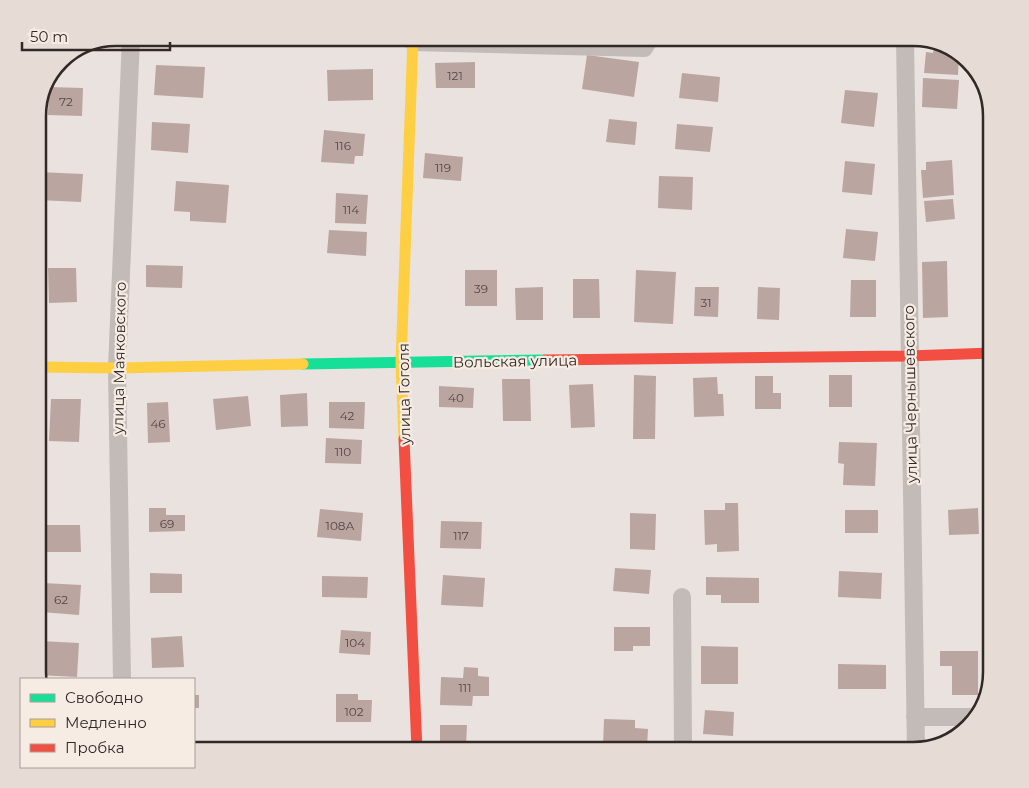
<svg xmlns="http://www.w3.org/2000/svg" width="1029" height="788" viewBox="0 0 1029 788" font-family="Montserrat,sans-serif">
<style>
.building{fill:#bba5a1}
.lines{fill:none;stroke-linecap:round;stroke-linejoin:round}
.street{stroke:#c2bbb7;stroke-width:18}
.fast{stroke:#16e098;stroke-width:11}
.slow{stroke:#ffcf43;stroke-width:11}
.jam{stroke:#f24e42;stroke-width:11}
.labels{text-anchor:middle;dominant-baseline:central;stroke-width:4.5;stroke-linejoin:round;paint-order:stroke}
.number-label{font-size:12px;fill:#544745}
.street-label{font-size:15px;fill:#322826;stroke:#f6ece4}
.rim{fill:none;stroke:#322826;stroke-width:2.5}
</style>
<rect width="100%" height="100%" fill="#e9e2de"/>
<path class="building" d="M281,38H316V46L281,45Z
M934,45L959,53L958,75L924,73L926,52L933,53Z
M587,55L639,62L634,97L582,89Z
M475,62V88H436L435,63Z
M156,65L205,67L203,98L154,95Z
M373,69V100L328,101L327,70Z
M682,73L720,77L718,102L679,98Z
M923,78L959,80L957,109L922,107Z
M49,87L83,88L82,116L48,115Z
M845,90L878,93L874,127L841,123Z
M609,119L637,122L635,145L606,142Z
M152,122L190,124L188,153L151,150Z
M677,124L713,127L710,152L675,149Z
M324,130L365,134L363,156H355L354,164L321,162Z
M425,153L463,157L461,181L423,178Z
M952,160L954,195L923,198L921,170H926V162Z
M845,161L875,164L872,195L842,192Z
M38,172L83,174L81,202L38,200Z
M659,176L693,177L692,210L658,208Z
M176,181L229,185L226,223L190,221V212L174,211Z
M336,193L368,195L366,224L335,223Z
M953,199L955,219L926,222L924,201Z
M846,229L878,232L875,261L843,258Z
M329,230L367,232L366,256L327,253Z
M947,261L948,317L923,318L922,262Z
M146,265L183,266L182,288L146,287Z
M48,268H76L77,302L49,303Z
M465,270H497V306H465Z
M636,270L676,272L673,324L634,322Z
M573,279H599L600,318H573Z
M851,280H876V317H850Z
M543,287V320H516L515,288Z
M695,287H719L718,317L694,316Z
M758,287L780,288L779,320L757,319Z
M634,375L656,376L655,439H633Z
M829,375H852V407H829Z
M755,376H773V393H781V409H755Z
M717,377L718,394H723L724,416L694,417L693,378Z
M502,379H530L531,421H503Z
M593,384L595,427L571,428L569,385Z
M439,386L474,388L473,408L439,407Z
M307,393L308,426L281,427L280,395Z
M248,396L251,426L216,430L213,399Z
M51,399H81L79,442L49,441Z
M168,402L170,442L148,443L147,403Z
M329,402H365L364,429L329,428Z
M326,438L362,440L361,464L325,463Z
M839,442L877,443L875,486L843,485L844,464L838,463Z
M725,503H738L739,551L717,552V544L705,545L704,510H725Z
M149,508H166V515H185V531L149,532Z
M978,508L979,534L949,535L948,510Z
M320,509L363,513L361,541L317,537Z
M845,510H878V533H845Z
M630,513L656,514L655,550L630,549Z
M441,521L482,522L481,549L440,548Z
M40,525H80L81,552H40Z
M615,568L651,570L649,594L613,591Z
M839,571L882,573L881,599L838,597Z
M150,573L182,574V593H150Z
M443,575L485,578L483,607L441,605Z
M322,576L368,577L367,598L322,597Z
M706,577L759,578V603H721V595H706Z
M43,583L81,585L79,615L41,612Z
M614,627H650V646H633V651H614Z
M341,630L371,632L370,655L339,653Z
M182,636L184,667L152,668L151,638Z
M40,641L79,643L77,677L38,675Z
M701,646L738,647V684H701Z
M940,651H978V695H952V666H940Z
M838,664L886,665V689H838Z
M464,667L478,668V676L489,677V696H473L472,706L440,705L441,677L463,678Z
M336,694H358V700H372L371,722H336Z
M194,695H199V708H194Z
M705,710L734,712L733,736L703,734Z
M604,719L635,720V728L648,729L647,748L603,746Z
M440,725H467L466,745H440Z"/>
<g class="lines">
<path class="street" d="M905,38L916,750
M413,42L644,48L650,38
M682,597L683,750
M122,679L117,368L131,38
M915,717H976"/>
<path class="fast" d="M303,364L545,360"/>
<path class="slow" d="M38,367L117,368L303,364
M404,439L401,362L413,38"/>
<path class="jam" d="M545,360L909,356L991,353
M404,439L417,750"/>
</g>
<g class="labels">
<g class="number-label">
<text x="455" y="75">121</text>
<text x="66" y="101">72</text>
<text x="343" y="145">116</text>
<text x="443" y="167">119</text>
<text x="351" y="209">114</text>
<text x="481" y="288">39</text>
<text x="706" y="302">31</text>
<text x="456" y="397">40</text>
<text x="347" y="415">42</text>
<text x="158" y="423">46</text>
<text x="343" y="451">110</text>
<text x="167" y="523">69</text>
<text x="340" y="525">108А</text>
<text x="461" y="535">117</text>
<text x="61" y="599">62</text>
<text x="355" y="642">104</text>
<text x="465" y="687">111</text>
<text x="354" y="711">102</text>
</g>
<g class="street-label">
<text transform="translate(119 358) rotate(-89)">улица Маяковского</text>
<text transform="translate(515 361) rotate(-1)">Вольская улица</text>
<text transform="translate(404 394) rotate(-91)">улица Гоголя</text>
<text transform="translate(910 394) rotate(-91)">улица Чернышевского</text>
</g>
</g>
<path d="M0 0H1029V788H0ZM116 46H913A70 70 0 0 1 983 116V672A70 70 0 0 1 913 742H116A70 70 0 0 1 46 672V116A70 70 0 0 1 116 46Z" fill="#e6dcd5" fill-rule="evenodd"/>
<path class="rim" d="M116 46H913A70 70 0 0 1 983 116V672A70 70 0 0 1 913 742H116A70 70 0 0 1 46 672V116A70 70 0 0 1 116 46Z"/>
<rect x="20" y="678" width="175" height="90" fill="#f6ece4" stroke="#a89e98"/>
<rect x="30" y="694" width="25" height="8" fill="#16e098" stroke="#a89e98"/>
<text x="65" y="703" font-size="15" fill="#322826">Свободно</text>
<rect x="30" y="719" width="25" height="8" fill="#ffcf43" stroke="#a89e98"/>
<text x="65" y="728" font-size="15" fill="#322826">Медленно</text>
<rect x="30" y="744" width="25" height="8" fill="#f24e42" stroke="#a89e98"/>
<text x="65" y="753" font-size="15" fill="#322826">Пробка</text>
<path d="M22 42v8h148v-8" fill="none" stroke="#322826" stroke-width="2.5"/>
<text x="30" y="42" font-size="15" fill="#322826" stroke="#f6ece4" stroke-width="4" paint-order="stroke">50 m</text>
</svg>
